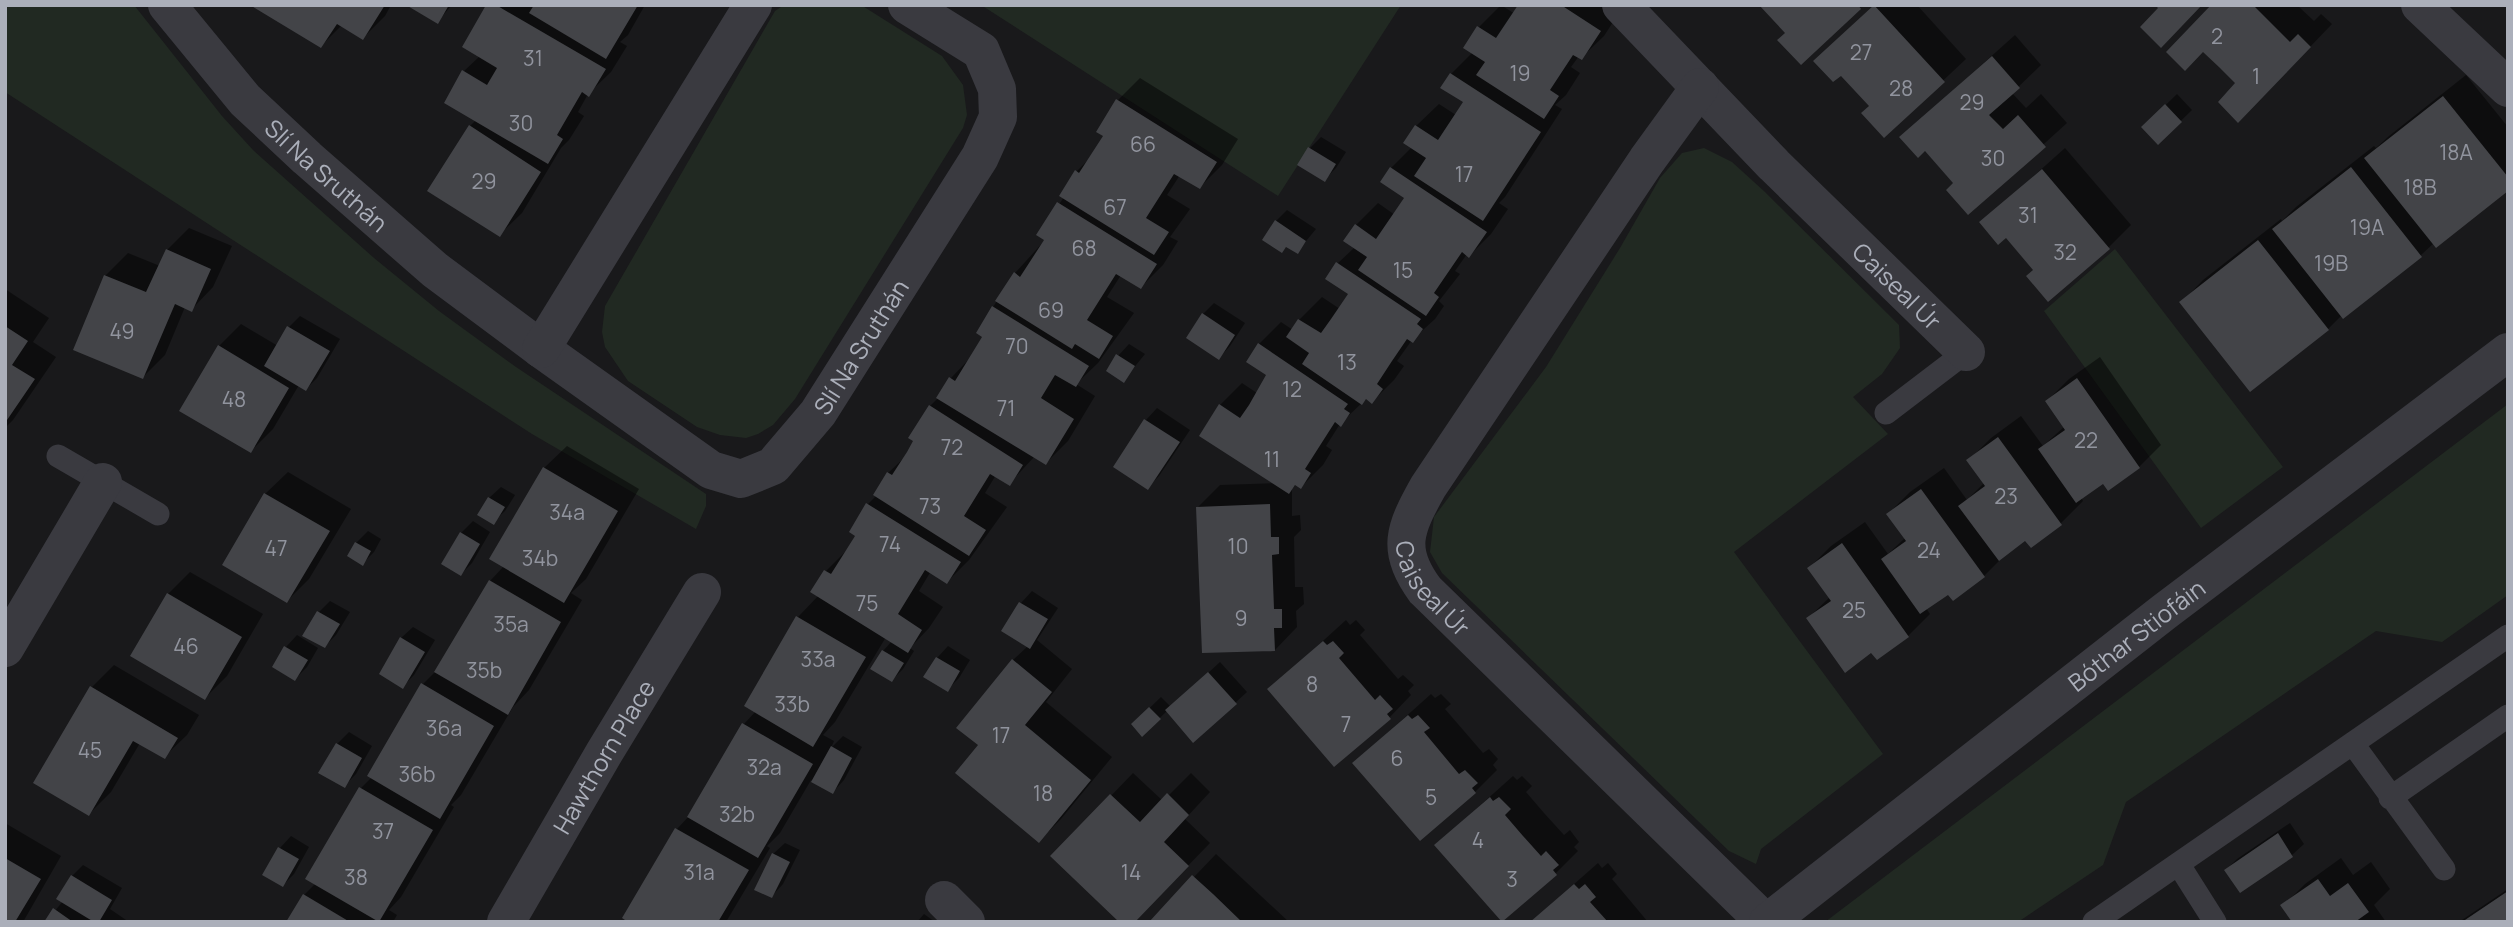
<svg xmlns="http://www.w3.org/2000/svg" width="2513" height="927" viewBox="0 0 2513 927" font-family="Manrope,sans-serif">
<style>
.green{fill:#212922}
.shadow{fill:#0007}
.building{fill:#434448}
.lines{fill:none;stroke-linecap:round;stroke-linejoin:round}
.service{stroke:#3a3a40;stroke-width:23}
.minor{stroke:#3a3a40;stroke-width:38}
.tertiary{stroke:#3a3a40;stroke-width:38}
.labels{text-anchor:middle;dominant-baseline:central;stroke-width:5;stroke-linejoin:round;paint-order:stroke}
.number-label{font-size:21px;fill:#91949e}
.street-label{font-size:24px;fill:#abafba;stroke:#141416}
</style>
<rect width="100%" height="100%" fill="#19191b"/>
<path class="green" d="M5,5H134L222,116L253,150L374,258L439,311L516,367L706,494V506L696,529L532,434L5,92Z
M784,5H861L942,56L963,85L967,115L963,128L795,399L773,425L758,434L746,438L720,435L697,427L628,381L605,347L602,332L605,306L768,23L775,11Z
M981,5H1401L1278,196Z
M1704,148L1732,162L1765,192L1899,325L1900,348L1882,374L1853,397L1888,434L1734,552L1883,754L1761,849L1756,864L1729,851L1442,573L1430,552L1434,517L1546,367L1620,248L1660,178L1682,153Z
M2115,249L2283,467L2201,528L2044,311Z
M2508,404V595L2442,642L2376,631L2126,802L2103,865L2018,922H1825Z"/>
<path class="shadow" d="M255,5H391L385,16L363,38L342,25L321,46Z
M409,5H452L437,22Z
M488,5H645L628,35L620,42L627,46L611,72L588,94L578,112L584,116L569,140L561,148L522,213L499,235L470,126L476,120L464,71L480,56Z
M1501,5L1515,14L1520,5H1617L1622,8L1604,36L1581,58L1579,56L1571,67L1580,73L1566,95L1555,105L1562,109L1505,197L1499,203L1508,209L1491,234L1469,256L1467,254L1455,271L1460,274L1439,301L1444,306L1435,319L1412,340L1397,361L1404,366L1394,380L1372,402L1367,398L1340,424L1326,446L1332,450L1323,465L1301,487L1296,484L1292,489V516L1300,515L1301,530L1294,537L1295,587H1303L1304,604L1296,611L1297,627L1275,650L1197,508L1220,485L1276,483L1220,405L1242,383L1257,393L1269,374L1259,344L1281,322L1293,330L1299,320L1322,297L1340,309L1351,293L1338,263L1355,247L1356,225L1378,203L1395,215L1407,198L1391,168L1412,147L1416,126L1439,104L1456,115L1465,101L1451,74L1473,52L1479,27Z
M1874,5H1917L1966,59L1884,136L1871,106Z
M2214,5H2297L2314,21L2321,14L2332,24L2261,98L2238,83Z
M2015,35L2041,65L2012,93L2026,108L2041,94L2067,123L1968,213L1955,183L1925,149L1901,137Z
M2466,75L2508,127V189L2434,243L2421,255L2344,316L2342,315L2328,329L2181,303L2203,280L2281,219L2282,221L2296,207L2374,146L2376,148L2389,136Z
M1140,78L1238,139L1222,165L1200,187L1180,175L1167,195L1190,209L1170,237L1178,241L1163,265L1141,287L1121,275L1107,297L1134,313L1098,363L1076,384L1095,396L1068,441L1046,463L1035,456L1009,484L996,475L985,493L1007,507L969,560L947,582L931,571L919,591L943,607L929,628L910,648L914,651L903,669L892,680L883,651L892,641L886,637L835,722L823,735L834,741L831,748L843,736L862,747L844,780L833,792L811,780L780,833L767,846L770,848L726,922H632L625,918L677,829L690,815L744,724L756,711L798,617L819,595L813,591L826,571L848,549L858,535L868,504L877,495L888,473L906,456L915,440L910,437L930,406L939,397L951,378L972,356L985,337L993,307L1015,273L1046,239L1039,234L1064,197L1076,172L1092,156L1105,136L1098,132L1118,100Z
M2177,94L2192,110L2158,143L2143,127Z
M1321,137L1346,152L1336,168L1324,180L1310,148Z
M2065,148L2131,225L2109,247L2048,299L2035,269L2006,236L1982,222Z
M1287,210L1316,229L1297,252L1287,246L1282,251L1276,221Z
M189,228L232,246L213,287L191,310L185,307L165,355L143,377L105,276L128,253L160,266L167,250Z
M5,289L49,318L33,342L56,357L13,420L5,428Z
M1214,303L1245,323L1230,346L1219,358L1203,314Z
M300,316L340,339L317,378L306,389L299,385L273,429L251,451L219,346L241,324L278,346L289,327Z
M1129,344L1145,354L1124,380L1118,356Z
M2100,357L2161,445L2139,467L2108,488L2103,482L2081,497L2083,501L2061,523L2031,545L2026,539L2006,554L1984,576L1948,592L1926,608L1930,614L1908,636L1872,651L1808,618L1830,597L1809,568L1831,546L1865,522L1888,554L1905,538L1888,514L1910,492L1944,468L1967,500L1985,482L1969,460L1991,438L2021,416L2043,446L2065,426L2047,401L2069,379Z
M1157,408L1190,430L1159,476L1148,487L1115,466L1146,420Z
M567,446L639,489L586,579L571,593L582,600L529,690L513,707L461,795L451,805L454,807L401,897L389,910L397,915L393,922H288L304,895L316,883L361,788L372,777L422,685L438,669L490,581L504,566L544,468Z
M288,472L351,509L309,579L287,601L265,494Z
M501,487L515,495L505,511L493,522L489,498Z
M473,521L490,532L472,563L461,574V533Z
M368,531L381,539L374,552L363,563L349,555L356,543Z
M190,572L263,614L227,676L205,698L168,594Z
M1032,591L1058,608L1037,640L1072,669L1046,702L1112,757L1061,819L1039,841L980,745L1013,660L1028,646L1003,631L1021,603Z
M330,601L350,612L336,635L325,646L305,635L319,612Z
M1346,620L1350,625L1356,620L1365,630L1360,635L1398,679L1403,675L1414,685L1408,691L1411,695L1389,718L1270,689Z
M413,627L435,640L414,675L403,686L401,638Z
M297,635L318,648L307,667L295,679L274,666L286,647Z
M948,646L970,660L959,678L948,689L937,658Z
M1220,662L1247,692L1235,703L1167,711L1143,734L1133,724L1161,697L1171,707Z
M114,665L199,715L187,735L164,757L140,743L111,792L89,814L92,687Z
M1431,694L1435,698L1441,694L1451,704L1445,709L1483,753L1489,749L1498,759L1493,765L1497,770L1475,792L1354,763Z
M349,732L372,746L356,774L344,786L321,772L337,744Z
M1133,773L1163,801L1191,773L1210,792L1185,819L1210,843L1150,905L1053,856Z
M1513,776L1517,780L1522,776L1532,786L1526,792L1544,813L1564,835L1570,830L1579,842L1574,847L1578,851L1556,873L1436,845Z
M5,823L61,856L23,922H5Z
M2290,823L2304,844L2292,855L2240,890L2226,870L2237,859Z
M291,836L309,847L294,874L283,885L264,874L280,848Z
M785,843L800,850L783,884L772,896L773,854Z
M1216,854L1289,922H1151Z
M2341,858L2353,875L2371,862L2390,889L2374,905L2386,922H2294L2283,906L2305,884Z
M1598,863L1602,868L1608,863L1617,874L1612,879L1648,922H1531Z
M83,865L122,888L110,909L129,922H46L63,901L72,876Z
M2508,889V922H2459Z
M924,914L935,922H917Z"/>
<path class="building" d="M250,5H385L363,40L337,24L321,48Z
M406,5H449L438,24Z
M486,5H496L606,69L589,97L582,92L557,135L563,139L548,164L444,103L462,70L487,85L497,68L462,47Z
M534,5H638L606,59L529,13Z
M1518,5H1561L1601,31L1582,60L1573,55L1550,90L1559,96L1544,119L1476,75L1485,62L1463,48L1477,26L1496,38Z
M1759,5H1858L1861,9L1801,65L1777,40L1785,33Z
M1874,5L1945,82L1884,138L1861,113L1869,106L1841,76L1833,82L1813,61Z
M2155,5H2202L2161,48L2140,27L2158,8Z
M2211,5H2253L2290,42L2298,34L2311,47L2238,123L2218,102L2235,83L2220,68L2203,52L2185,71L2166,52Z
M1992,56L2020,88L1989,115L2003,129L2018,115L2046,147L1968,215L1946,190L1953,183L1925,151L1918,158L1899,137Z
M1450,73L1541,132L1483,221L1414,176L1426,158L1403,143L1415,125L1438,140L1463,102L1440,88Z
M2443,96L2508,177V191L2436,248L2364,158Z
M1116,99L1217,162L1200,189L1174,174L1146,218L1169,232L1154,255L1059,196L1075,170L1079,173L1103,136L1096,132Z
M2165,104L2182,122L2158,145L2141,127Z
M469,125L541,172L500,237L427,191Z
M1308,147L1336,164L1325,182L1297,165Z
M1390,167L1487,232L1469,258L1462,252L1434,293L1439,297L1426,316L1358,270L1367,257L1343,241L1355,224L1376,239L1404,198L1380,182Z
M2351,167L2422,257L2343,319L2272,229Z
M2042,169L2110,249L2048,302L2026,276L2033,270L2006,238L1998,245L1979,222Z
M1057,202L1157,264L1141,289L1116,274L1087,320L1113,336L1099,359L1075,344L1072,349L995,301L1014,272L1020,277L1044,240L1036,235Z
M1275,220L1306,241L1298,254L1286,247L1282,253L1262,240Z
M2258,240L2329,330L2250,392L2179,302Z
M166,249L211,269L192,312L175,304L143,379L73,350L104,275L146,292Z
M1336,262L1421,319L1417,324L1423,329L1413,343L1407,339L1392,361L1377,384L1383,389L1372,404L1366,399L1362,405L1302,364L1309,353L1286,337L1298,319L1321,333L1331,319L1348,294L1325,279Z
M992,306L1089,366L1076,387L1055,375L1041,398L1074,419L1046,465L936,398L949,377L955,381L982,337L976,333Z
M1202,313L1235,335L1219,360L1186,338Z
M5,326L28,341L12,365L35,379L5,423Z
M287,326L330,351L306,391L264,366Z
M1258,343L1348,404L1344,409L1350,413L1341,427L1335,422L1305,469L1311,473L1301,489L1295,485L1289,494L1199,436L1219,404L1240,418L1249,405L1266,375L1246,362Z
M218,345L289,388L251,453L179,411Z
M1116,354L1135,366L1124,383L1106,371Z
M2077,378L2140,468L2108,491L2103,484L2076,503L2038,449L2065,430L2045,401Z
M929,405L1023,465L1010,486L990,474L964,516L986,530L969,556L873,495L887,472L892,475L907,452L913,441L908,438Z
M1144,419L1180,442L1148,490L1113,467Z
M1998,437L2062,525L2031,548L2025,541L1999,561L1958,506L1985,486L1966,460Z
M543,467L618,511L564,603L489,559Z
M1921,489L1985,577L1953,601L1948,595L1920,614L1881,559L1906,541L1886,514Z
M264,493L330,531L287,603L222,565Z
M488,497L505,507L494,525L477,515Z
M866,503L961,562L947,584L925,570L898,614L922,630L908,653L810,592L824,570L831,574L855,536L849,532Z
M1270,504L1271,537H1279V554L1272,555L1274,609H1282V628H1274L1275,651L1202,653L1196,507Z
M460,532L480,544L461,576L441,564Z
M355,542L371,551L363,566L347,556Z
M1842,543L1909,637L1877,660L1871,653L1845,673L1806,618L1831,601L1807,568Z
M489,580L561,622L508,715L434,672Z
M167,593L242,637L205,700L130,656Z
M1019,602L1048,619L1030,649L1001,631Z
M317,611L340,624L325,648L302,636Z
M796,616L866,657L813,747L744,706Z
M400,637L425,652L403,689L379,674Z
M1323,641L1327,645L1333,641L1344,653L1339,658L1375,700L1380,695L1393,709L1387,714L1391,719L1334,767L1267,689Z
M284,646L308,660L295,681L272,667Z
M882,650L904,663L892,682L870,669Z
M936,657L960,671L948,692L923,677Z
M1012,659L1052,692L1025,725L1091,780L1039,843L955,773L978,745L956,728Z
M1208,672L1237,704L1193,743L1165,710Z
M421,683L494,726L440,819L367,776Z
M90,686L178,738L165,759L133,741L89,816L33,783Z
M1149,707L1161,719L1142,737L1131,724Z
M1408,715L1412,719L1418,715L1430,728L1424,732L1459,774L1465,770L1478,783L1472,788L1476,793L1420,841L1352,763Z
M742,723L813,764L758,858L687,817Z
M336,743L362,758L345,788L318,773Z
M831,746L852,758L833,794L811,782Z
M359,787L433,830L379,922L305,879Z
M1167,793L1189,815L1164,842L1189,866L1135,922H1119L1050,856L1110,794L1140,822Z
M1490,797L1493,801L1499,797L1511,809L1505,815L1523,836L1541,856L1546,851L1559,865L1553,870L1557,875L1502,922L1434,845Z
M675,828L749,870L718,922H628L622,918Z
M2278,833L2293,857L2240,893L2224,870Z
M278,847L299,859L283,887L262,875Z
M772,853L790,862L772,898L754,890Z
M5,858L41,879L15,922H5Z
M71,875L112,900L99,922H94L56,899Z
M1192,875L1213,894L1242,922H1149Z
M2318,879L2330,896L2348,883L2369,912L2355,922H2292L2280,905Z
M1574,884L1579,889L1585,884L1596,897L1590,902L1608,922H1530Z
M2508,891V922H2462Z
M303,894L350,922H286Z
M53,908L73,922H44Z"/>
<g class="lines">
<path class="service" d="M1886,413L1966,352
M58,456L158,514
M2353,744L2444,869
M2390,798L2508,716
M2179,865L2215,922
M2094,922L2508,636"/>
<g class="minor">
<path id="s1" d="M167,5L245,100L307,158L435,270L541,349L711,470L741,479L773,466L818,413L980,157L998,117L997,89L981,51L907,5"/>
<path id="s2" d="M1621,5L1774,165L1966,352"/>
<path d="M2420,5L2508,88"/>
<path id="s3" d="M1700,87L1647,160L1428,487C1405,528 1395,550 1425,590L1765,922"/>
<path d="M541,349L753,5"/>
<path d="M5,648L103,482"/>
<path d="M944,900L966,922"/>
<path id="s4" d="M506,922L604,753L702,592"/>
</g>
<path class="tertiary" id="s5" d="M1768,922L2164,612L2508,352"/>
</g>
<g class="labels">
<g class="number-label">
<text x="2217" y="36">2</text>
<text x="1861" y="52">27</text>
<text x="533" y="58">31</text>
<text x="1520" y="73">19</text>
<text x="2256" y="76">1</text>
<text x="1901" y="88">28</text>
<text x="1972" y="102">29</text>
<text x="521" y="123">30</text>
<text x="1143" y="144">66</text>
<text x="2456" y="152">18A</text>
<text x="1993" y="158">30</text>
<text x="1464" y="174">17</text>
<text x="484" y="181">29</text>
<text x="2420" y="187">18B</text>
<text x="1115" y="207">67</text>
<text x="2028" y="215">31</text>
<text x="2367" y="227">19A</text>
<text x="1084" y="248">68</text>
<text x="2065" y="252">32</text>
<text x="2331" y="263">19B</text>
<text x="1403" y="270">15</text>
<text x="1051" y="310">69</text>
<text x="122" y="331">49</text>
<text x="1017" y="346">70</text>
<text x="1347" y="362">13</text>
<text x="1292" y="389">12</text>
<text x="234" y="399">48</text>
<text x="1006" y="408">71</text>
<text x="2086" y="440">22</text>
<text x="952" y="447">72</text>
<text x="1272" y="459">11</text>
<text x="2006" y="496">23</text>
<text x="930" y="506">73</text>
<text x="567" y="512">34a</text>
<text x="890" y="544">74</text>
<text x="1238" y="546">10</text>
<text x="276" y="548">47</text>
<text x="1929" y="550">24</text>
<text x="540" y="558">34b</text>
<text x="867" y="603">75</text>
<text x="1854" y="610">25</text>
<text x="1241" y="618">9</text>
<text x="511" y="624">35a</text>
<text x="186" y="646">46</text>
<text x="818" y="659">33a</text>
<text x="484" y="670">35b</text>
<text x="1312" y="684">8</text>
<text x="792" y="704">33b</text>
<text x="1346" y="724">7</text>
<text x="444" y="728">36a</text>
<text x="1001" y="735">17</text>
<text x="90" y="750">45</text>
<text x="1397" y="758">6</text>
<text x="764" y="767">32a</text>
<text x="417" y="774">36b</text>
<text x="1043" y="793">18</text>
<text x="1431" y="797">5</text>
<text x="737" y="814">32b</text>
<text x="383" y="831">37</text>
<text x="1478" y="840">4</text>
<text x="699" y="872">31a</text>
<text x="1131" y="872">14</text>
<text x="356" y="877">38</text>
<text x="1512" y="879">3</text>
</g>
<g class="street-label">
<text stroke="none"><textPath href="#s1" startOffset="234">Slí Na Sruthán</textPath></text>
<text stroke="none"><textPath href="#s2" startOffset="394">Caiseal Úr</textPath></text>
<text stroke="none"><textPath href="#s1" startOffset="933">Slí Na Sruthán</textPath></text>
<text stroke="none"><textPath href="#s3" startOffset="598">Caiseal Úr</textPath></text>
<text stroke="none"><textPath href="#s5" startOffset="467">Bóthar Stiofáin</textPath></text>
<text stroke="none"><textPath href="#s4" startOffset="192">Hawthorn Place</textPath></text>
</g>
</g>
<rect width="2513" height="927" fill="none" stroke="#abafba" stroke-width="14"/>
</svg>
